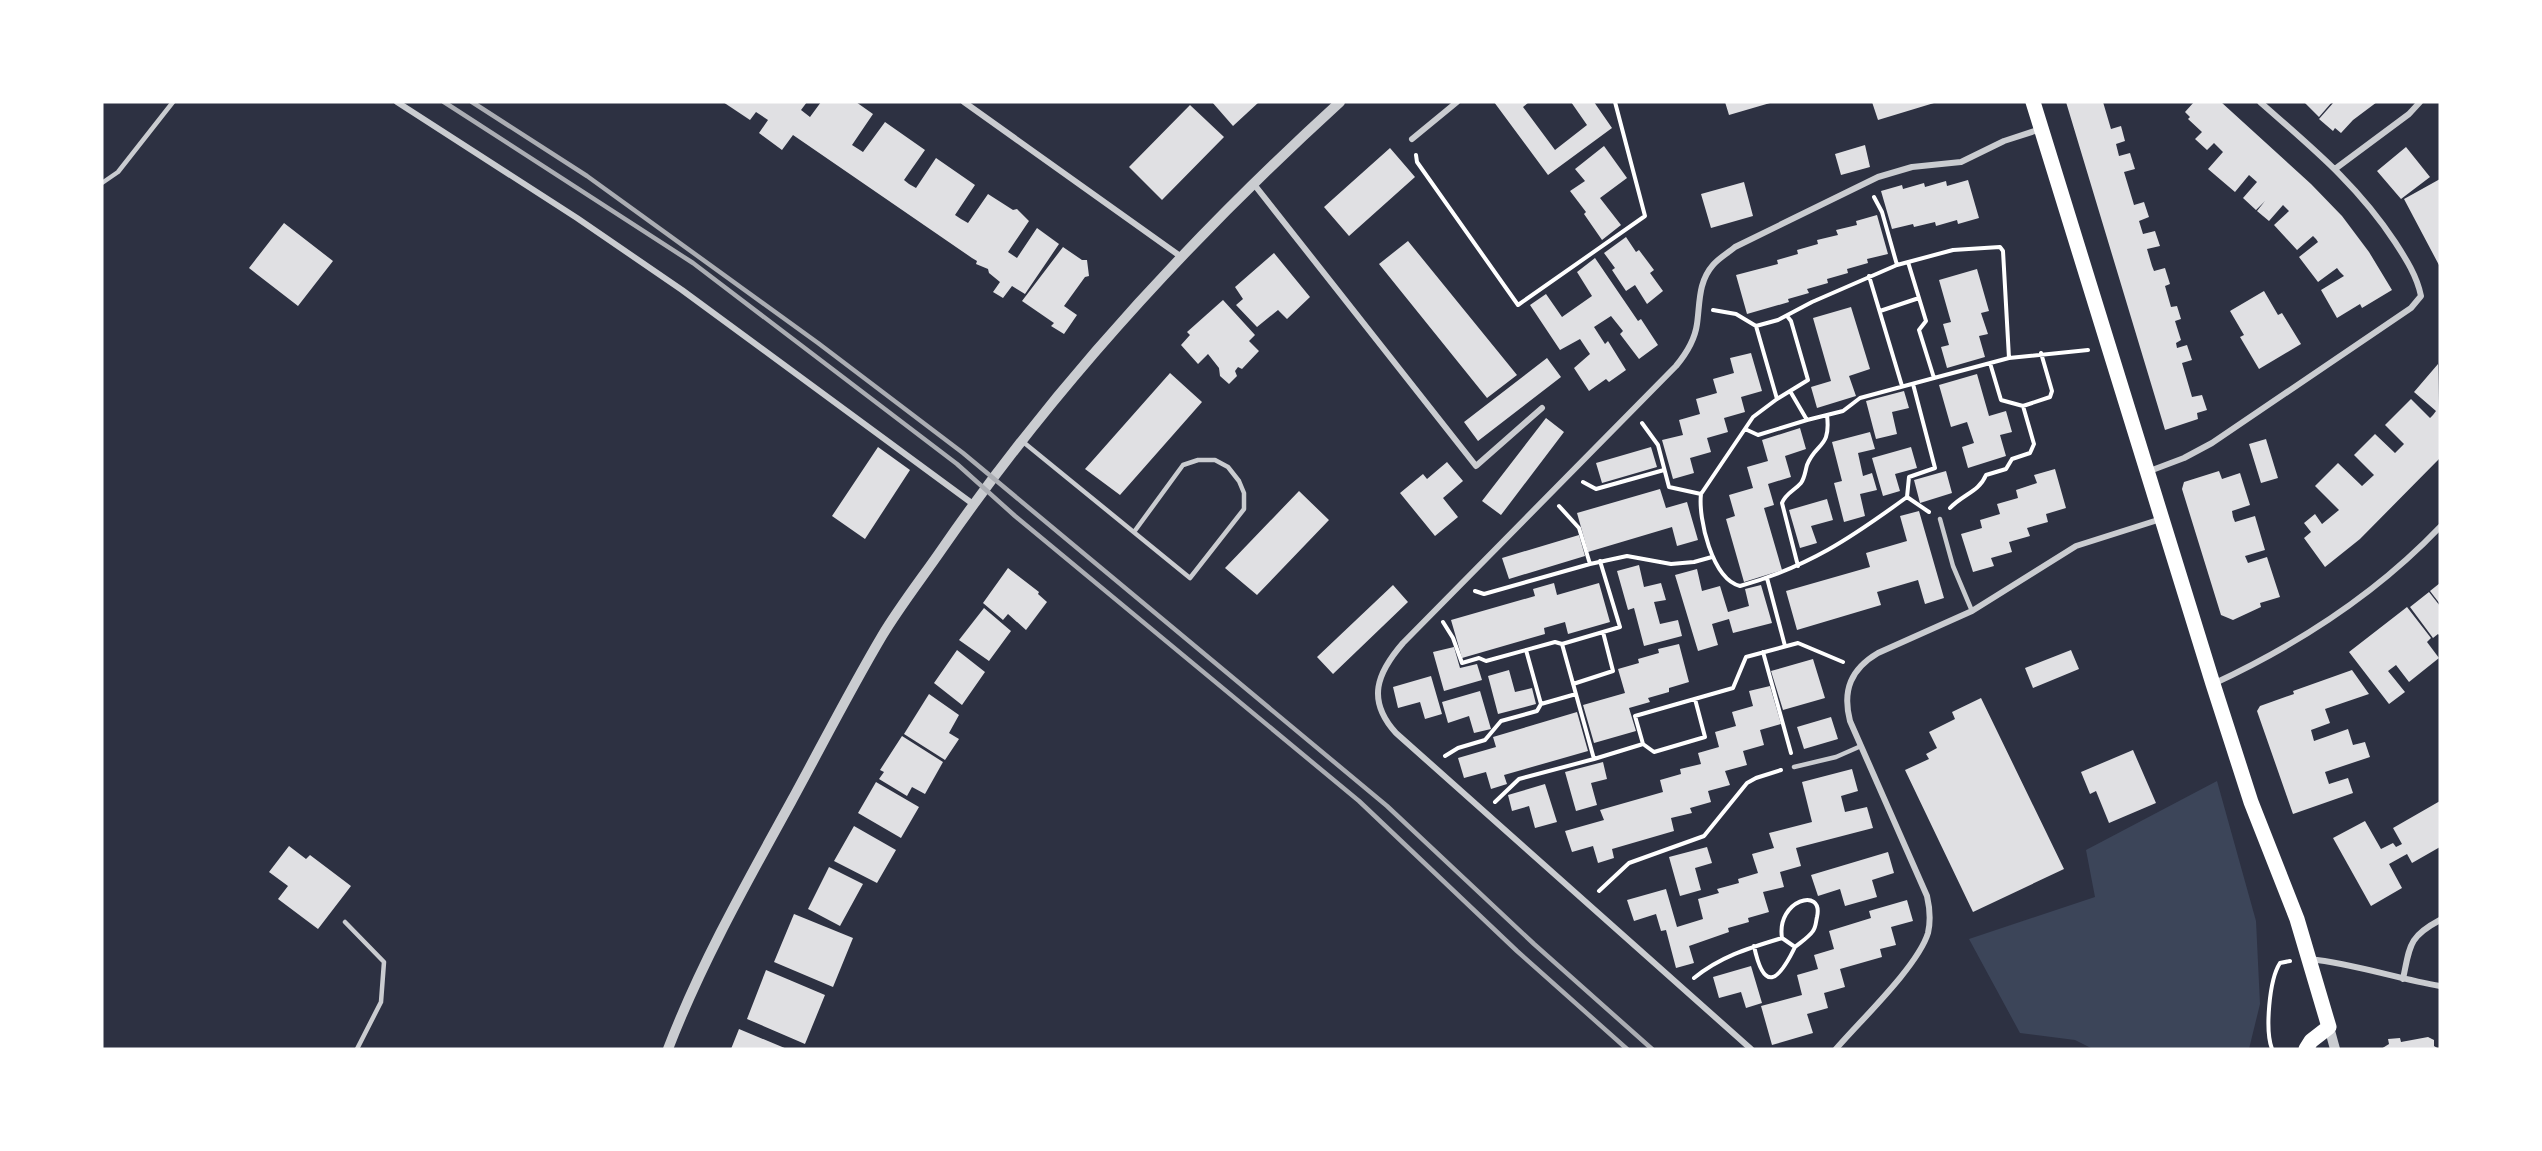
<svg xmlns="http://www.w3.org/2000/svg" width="2542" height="1151" viewBox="0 0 2542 1151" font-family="'Titillium Web',sans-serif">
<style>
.green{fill:#3c4559}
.building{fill:#e0e0e3}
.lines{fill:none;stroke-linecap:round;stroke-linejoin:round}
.path{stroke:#fff;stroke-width:4}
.service{stroke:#caccd0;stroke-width:4.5}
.minor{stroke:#caccd0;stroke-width:6}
.tertiary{stroke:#caccd0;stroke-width:10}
.primary{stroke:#fff;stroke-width:15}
.rail{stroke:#abadb3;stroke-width:4.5}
</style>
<rect width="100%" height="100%" fill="#2d3142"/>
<path class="green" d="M2217,781L2256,921L2260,1004L2249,1049H2093L2075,1040L2020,1033L1969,939L2095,897L2086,850Z"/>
<path class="building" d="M723,102H807L801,110L810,117L821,102H856L873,114L852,145L863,152L885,122L925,150L904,180L909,184L916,188L936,158L975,185L955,215L961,219L968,223L988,194L1013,210L1017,209L1029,221L1008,252L1017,258L1037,228L1059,244L1025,294L1012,286L1003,298L993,292L1000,282L989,273L988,269L976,264L977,261L972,258L793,135L782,150L759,133L768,120L756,112L750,120Z
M1212,102H1259L1233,126Z
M1494,102H1529L1523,107L1555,150L1587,125L1571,102H1594L1612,128L1548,175Z
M1725,102H1770V103L1729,115Z
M1872,102H1934V103L1878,120Z
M2066,102H2103L2111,129L2121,126L2125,141L2116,144L2119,156L2130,153L2135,169L2124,172L2134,205L2144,202L2149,217L2139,221L2143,234L2155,231L2160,246L2147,249L2152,266L2154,271L2165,268L2170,284L2165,286L2171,307L2177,306L2181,319L2175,321L2181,340L2176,343L2177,348L2187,345L2192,360L2182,363L2192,397L2202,395L2207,410L2197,413L2198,419L2165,430Z
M2194,102H2221L2311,184L2342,216L2369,252L2392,290L2362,308L2360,304L2337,318L2321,290L2344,276L2340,272L2337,268L2318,282L2299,257L2318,242L2316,239L2313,236L2297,250L2274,225L2289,211L2283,205L2269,221L2257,211L2265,201L2256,210L2243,198L2257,182L2249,175L2235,192L2208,169L2223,152L2214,143L2207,150L2195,139L2202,132L2188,119L2190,117L2185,112Z
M2304,102H2332L2319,117Z
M2334,102H2377L2353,120L2341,133L2335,128L2333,131L2319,119Z
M1190,105L1224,137L1162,200L1129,167Z
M1865,145L1870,167L1841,175L1835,154Z
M1604,146L1627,178L1600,198L1621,225L1602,240L1584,214L1586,212L1570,191L1585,181L1575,169Z
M2406,147L2430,177L2401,199L2377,171Z
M1390,148L1415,177L1349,236L1324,207Z
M2440,179V267L2404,199Z
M1968,180L1979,218L1958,224L1957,220L1936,226L1935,222L1914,227L1913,224L1892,229L1881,191L1902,185L1903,189L1924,183L1925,187L1946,181L1947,186Z
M1744,182L1753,216L1711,228L1701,194Z
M1877,215L1888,254L1867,259L1868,263L1847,269L1848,273L1827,279L1828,283L1807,289L1809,293L1788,299L1789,302L1747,314L1736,275L1778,264L1777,260L1798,254L1797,250L1818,244L1817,240L1838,235L1836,230L1857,225L1856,221Z
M284,223L333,261L298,306L249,268Z
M1626,237L1636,252L1639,250L1654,270L1650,273L1663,291L1647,304L1635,285L1626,291L1612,270L1615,268L1604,253Z
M1408,241L1517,375L1487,398L1379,264Z
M1063,247L1082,260H1087L1089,276L1085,277L1064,306L1077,315L1064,334L1051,326L1054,323L1022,301Z
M1274,253L1310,297L1287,319L1278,310L1257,327L1236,305L1243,299L1235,287Z
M1595,258L1638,321L1641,319L1658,345L1639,359L1620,334L1623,331L1611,316L1594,327L1605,344L1608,341L1626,370L1609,382L1606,379L1589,391L1574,368L1590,354L1580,339L1560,350L1530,305L1546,294L1562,317L1592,296L1577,272Z
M1977,269L1989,311L1981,313L1988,334L1979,336L1985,357L1947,368L1941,347L1949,345L1943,324L1951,322L1939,280Z
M2264,291L2278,315L2282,313L2301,344L2259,369L2240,337L2244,335L2230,311Z
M1223,300L1255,335L1249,341L1259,351L1242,369L1238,367L1235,371L1237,376L1229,384L1220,376L1219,368L1208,354L1198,364L1181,345L1190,335L1187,332Z
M1851,307L1870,369L1849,376L1856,396L1817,408L1811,387L1831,381L1813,318Z
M1751,353L1762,391L1741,397L1745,412L1724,418L1728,432L1707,438L1711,452L1690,458L1694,473L1673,479L1662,440L1683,435L1679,420L1700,414L1696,399L1717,393L1713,379L1734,373L1730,358Z
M1547,358L1561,377L1478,441L1464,422Z
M2438,364L2440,458L2360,539L2325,567L2304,538L2311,532L2304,523L2315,514L2322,524L2339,510L2315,486L2338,463L2362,486L2374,475L2354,455L2375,434L2395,453L2404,444L2385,425L2411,399L2430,418L2433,415L2436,411L2414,392Z
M1170,373L1202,402L1120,495L1085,469Z
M1977,374L1989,416L2006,411L2012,432L2000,435L2006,456L1968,468L1962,447L1974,443L1967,422L1951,427L1939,385Z
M1904,391L1909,408L1892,412L1897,434L1876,439L1866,401Z
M1546,418L1564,432L1501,515L1482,501Z
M1800,428L1806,449L1785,456L1791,477L1768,484L1774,505L1764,508L1782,570L1744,582L1726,519L1735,516L1729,495L1753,488L1747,467L1768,461L1762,440Z
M1870,432L1875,449L1858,453L1863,476L1872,473L1877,490L1860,494L1865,516L1844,522L1834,483L1842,481L1832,442Z
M2266,439L2278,478L2261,483L2249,444Z
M878,447L910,470L865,539L832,516Z
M1651,447L1657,467L1602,483L1596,463Z
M1911,447L1917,468L1895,474L1900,491L1883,496L1872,458Z
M1447,462L1463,481L1443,498L1458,517L1435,536L1400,493L1423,474L1427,479Z
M2055,469L2066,508L2046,514L2048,522L2027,528L2030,536L2009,542L2012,552L1991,558L1994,566L1973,572L1961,534L1982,528L1980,520L2000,514L1997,504L2018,498L2016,490L2037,483L2034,475Z
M1946,471L1952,493L1920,503L1914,480Z
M2219,471L2222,479L2240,473L2250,505L2232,511L2233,517L2235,522L2255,516L2265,550L2245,556L2248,563L2267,557L2280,597L2260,603L2261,607L2233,620L2221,615L2182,489L2184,482Z
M1660,489L1666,508L1687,502L1698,540L1677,546L1672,527L1588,552L1577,513Z
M1299,491L1329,520L1257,595L1225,568Z
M1827,499L1833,520L1811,526L1817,543L1800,548L1789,510Z
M1919,511L1944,598L1925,604L1918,580L1877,592L1881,605L1797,630L1786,591L1870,567L1866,553L1907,541L1900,516Z
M1579,535L1585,556L1509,579L1502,558Z
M1639,565L1644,587L1661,583L1666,600L1654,602L1660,624L1678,620L1682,636L1644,646L1634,608L1628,610L1617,571Z
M1008,568L1039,592L1038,594L1047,602L1026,630L1008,614L1003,620L983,603Z
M1697,569L1702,591L1720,586L1728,612L1749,606L1745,589L1761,585L1772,623L1733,633L1729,619L1712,624L1718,645L1698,651L1675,575Z
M1554,583L1557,595L1599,583L1610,622L1568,634L1565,622L1544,628L1545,634L1462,658L1451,620L1535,596L1533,589Z
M2440,583V604L2430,591Z
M1393,585L1408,602L1333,674L1317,657Z
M2429,592L2440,606V636L2438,634L2433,638L2410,607Z
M2407,607L2431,638L2427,642L2439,658L2409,682L2396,665L2388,671L2405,692L2389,704L2349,652Z
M984,608L1011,631L989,661L959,640Z
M1679,644L1689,682L1669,688V692L1648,698L1650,702L1629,708L1636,731L1594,743L1583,705L1625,693L1618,669L1639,663L1638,659L1659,653L1658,649Z
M1454,647L1460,668L1477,664L1482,680L1444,691L1433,652Z
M957,650L985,672L962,705L934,683Z
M2071,650L2079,669L2033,688L2025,668Z
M1813,659L1825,698L1783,710L1771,671Z
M1509,670L1515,692L1532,688L1536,704L1498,714L1488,676Z
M2352,670L2369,694L2325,709L2330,723L2311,730L2314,741L2348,729L2353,745L2365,742L2370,757L2325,772L2329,784L2348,778L2353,793L2293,814L2257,711L2260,706L2294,694L2293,691Z
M1431,676L1442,714L1425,719L1420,702L1398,708L1393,687Z
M1770,686L1781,724L1760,730L1764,745L1743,751L1747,765L1725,771L1730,785L1708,791L1711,802L1690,808L1692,813L1671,818L1674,831L1612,849L1614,858L1598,863L1593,846L1572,852L1565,831L1604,820L1600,810L1663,792L1660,780L1681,774L1680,769L1701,764L1698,753L1719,747L1715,732L1736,726L1732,712L1753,706L1749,691Z
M1480,691L1491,729L1474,733L1469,716L1448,723L1442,702Z
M929,694L959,715L949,733L959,739L945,760L904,734Z
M1981,698L2064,869L1973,912L1905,770L1929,759L1926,754L1937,748L1929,732L1955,719L1952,712Z
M1577,712L1588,751L1504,775L1507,784L1491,789L1486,772L1464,778L1458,758L1496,747L1493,737Z
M1831,717L1838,739L1804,749L1797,727Z
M902,736L943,762L925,794L912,787L907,796L879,779L884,772L880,770Z
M2133,750L2156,803L2109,823L2096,791L2090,794L2081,772Z
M1603,762L1607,779L1591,783L1597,805L1576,811L1565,772Z
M1852,769L1858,791L1841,796L1845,812L1867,807L1873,828L1796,848L1801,866L1780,872L1784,887L1763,892L1769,912L1748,918L1749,922L1728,928L1729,932L1689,946L1694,963L1676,968L1666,930L1661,931L1656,914L1634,921L1627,900L1666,889L1677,927L1703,919L1698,899L1719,893L1717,889L1739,883L1738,879L1758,873L1752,854L1774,848L1769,833L1812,822L1802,782Z
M876,782L919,807L901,838L858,813Z
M1545,784L1557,822L1535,828L1529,806L1512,811L1508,795Z
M2440,801V847L2412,863L2407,854L2389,864L2402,888L2371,906L2333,838L2365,821L2381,849L2393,843L2396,847L2402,844L2393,828Z
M854,826L896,850L877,883L834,861Z
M289,846L306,859L310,855L351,886L318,929L278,899L288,886L269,872Z
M1707,847L1712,863L1695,868L1701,890L1680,896L1669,857Z
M1888,852L1894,873L1872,880L1877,897L1845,906L1840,889L1818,896L1811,875Z
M829,867L863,884L840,926L808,909Z
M1907,900L1913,921L1891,927L1896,945L1880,949L1882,957L1840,969L1845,987L1824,993L1828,1008L1807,1014L1813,1033L1772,1045L1761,1006L1802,995L1797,975L1818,969L1814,955L1834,949L1829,931L1871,918L1869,911Z
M794,914L853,938L833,987L774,962Z
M1751,966L1762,1003L1746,1008L1741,992L1719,998L1713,977Z
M766,970L825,995L805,1044L747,1019Z
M739,1029L787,1049H731Z
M2428,1037L2434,1040V1046L2439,1049H2381L2389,1044L2388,1039L2400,1038L2401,1042Z"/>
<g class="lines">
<path class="path" d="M1416,155L1417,162L1518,305L1645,216L1615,102
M1874,197L1882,212L1897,265L1953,250L2000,247L2003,251L2009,358L2088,350
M1869,276L1902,386
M1713,310L1736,314L1756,326L1778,320L1812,302L1897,265
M1880,311L1919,298
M1756,326L1777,399L1808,380L1791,321L1787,316
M1990,363L2001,400L2023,406L2050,397L2052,391L2041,353
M1934,378L2009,358
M1790,391L1807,420L1827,415C1831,449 1816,442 1807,465C1805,472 1805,477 1801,483C1794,491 1786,493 1782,503L1798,566
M1827,415L1843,411L1860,398L1934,378L1919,330L1926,321L1908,262
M1642,423L1658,445L1669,487L1701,494L1753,417L1777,399
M1745,429L1758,435L1807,420
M1583,482L1596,489L1664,470
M1701,494C1698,518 1712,579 1740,586C1808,567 1851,538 1907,497L1929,512
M1907,497L1909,477L1935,468L1913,384
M1559,506L1579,528L1590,564L1627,556L1671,564L1694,562L1712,557
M1950,508C1963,494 1979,492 1986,475L2006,469L2012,459L2030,453L2034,444L2023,406
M1767,578L1785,646
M1475,591L1484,594L1590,564
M1443,622L1453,638L1462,663L1479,658L1486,661L1555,642L1562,644L1620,627L1600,561
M1526,650L1541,704L1576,694
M1763,652L1791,753
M1573,684L1613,671L1603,632
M1643,744L1654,752L1705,737L1695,699
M1445,756L1458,748L1485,740L1501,721L1537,711L1541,704
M1594,759L1643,744L1635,716L1733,688L1746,657L1798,643L1843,662
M1495,802L1519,779L1594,759L1562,644
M1599,891L1629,863L1704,836L1747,783L1756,778L1781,770
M1754,946C1764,993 1778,982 1795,947
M1694,978C1721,956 1749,948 1782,938L1795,947C1801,942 1809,937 1813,931C1816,927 1816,921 1817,917C1824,886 1776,900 1782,938
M2272,1049C2265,1031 2269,980 2280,963L2290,961"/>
<path class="service" d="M102,183L118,172L173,102
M1022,441L1190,578L1244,509V493L1239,481L1228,467L1215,460H1198L1183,465L1134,532
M1940,519L1953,566L1972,611
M1794,767L1836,757L1861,746
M345,922L384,962L381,1002L357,1049"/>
<path class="minor" d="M397,102L577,218L682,290L973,504
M964,102L1180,256
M1412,139L1457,102
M2335,169L2409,114L2420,102
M1253,183L1476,466L1542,408
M2147,472L2184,458L2212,443L2411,308L2421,296C2417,276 2406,259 2395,242C2357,184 2311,147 2260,102
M2213,684C2297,645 2376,594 2440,527
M2310,959C2354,964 2396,978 2440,986
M2403,979C2410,946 2408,937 2440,920
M1751,1049L1396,733C1366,700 1377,673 1403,643L1676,366C1686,354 1695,339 1697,324C1700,303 1698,282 1713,265C1719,258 1728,253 1735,247L1878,177L1912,167L1961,162L2004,141L2041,129
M1836,1049C1860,1021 1918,966 1928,933C1931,920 1930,909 1927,896L1850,721C1842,690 1851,669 1878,653L1972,611L2076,546L2161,519"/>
<path class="tertiary" d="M2329,1027L2335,1049
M668,1049C701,963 747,882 791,802C821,747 850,690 882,636C900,606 922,578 942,549C1056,384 1192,237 1340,102"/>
<path class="primary" d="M2033,102L2213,684L2251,802L2297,919L2329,1027L2311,1041L2306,1049"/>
<path class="rail" d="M444,102L693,263L957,464L1015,516L1359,801L1517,951L1627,1049
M472,102L587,176L818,343L963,453L1387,806L1534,944L1652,1049"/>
</g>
<rect width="2542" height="1151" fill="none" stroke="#ffffff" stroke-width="207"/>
</svg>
